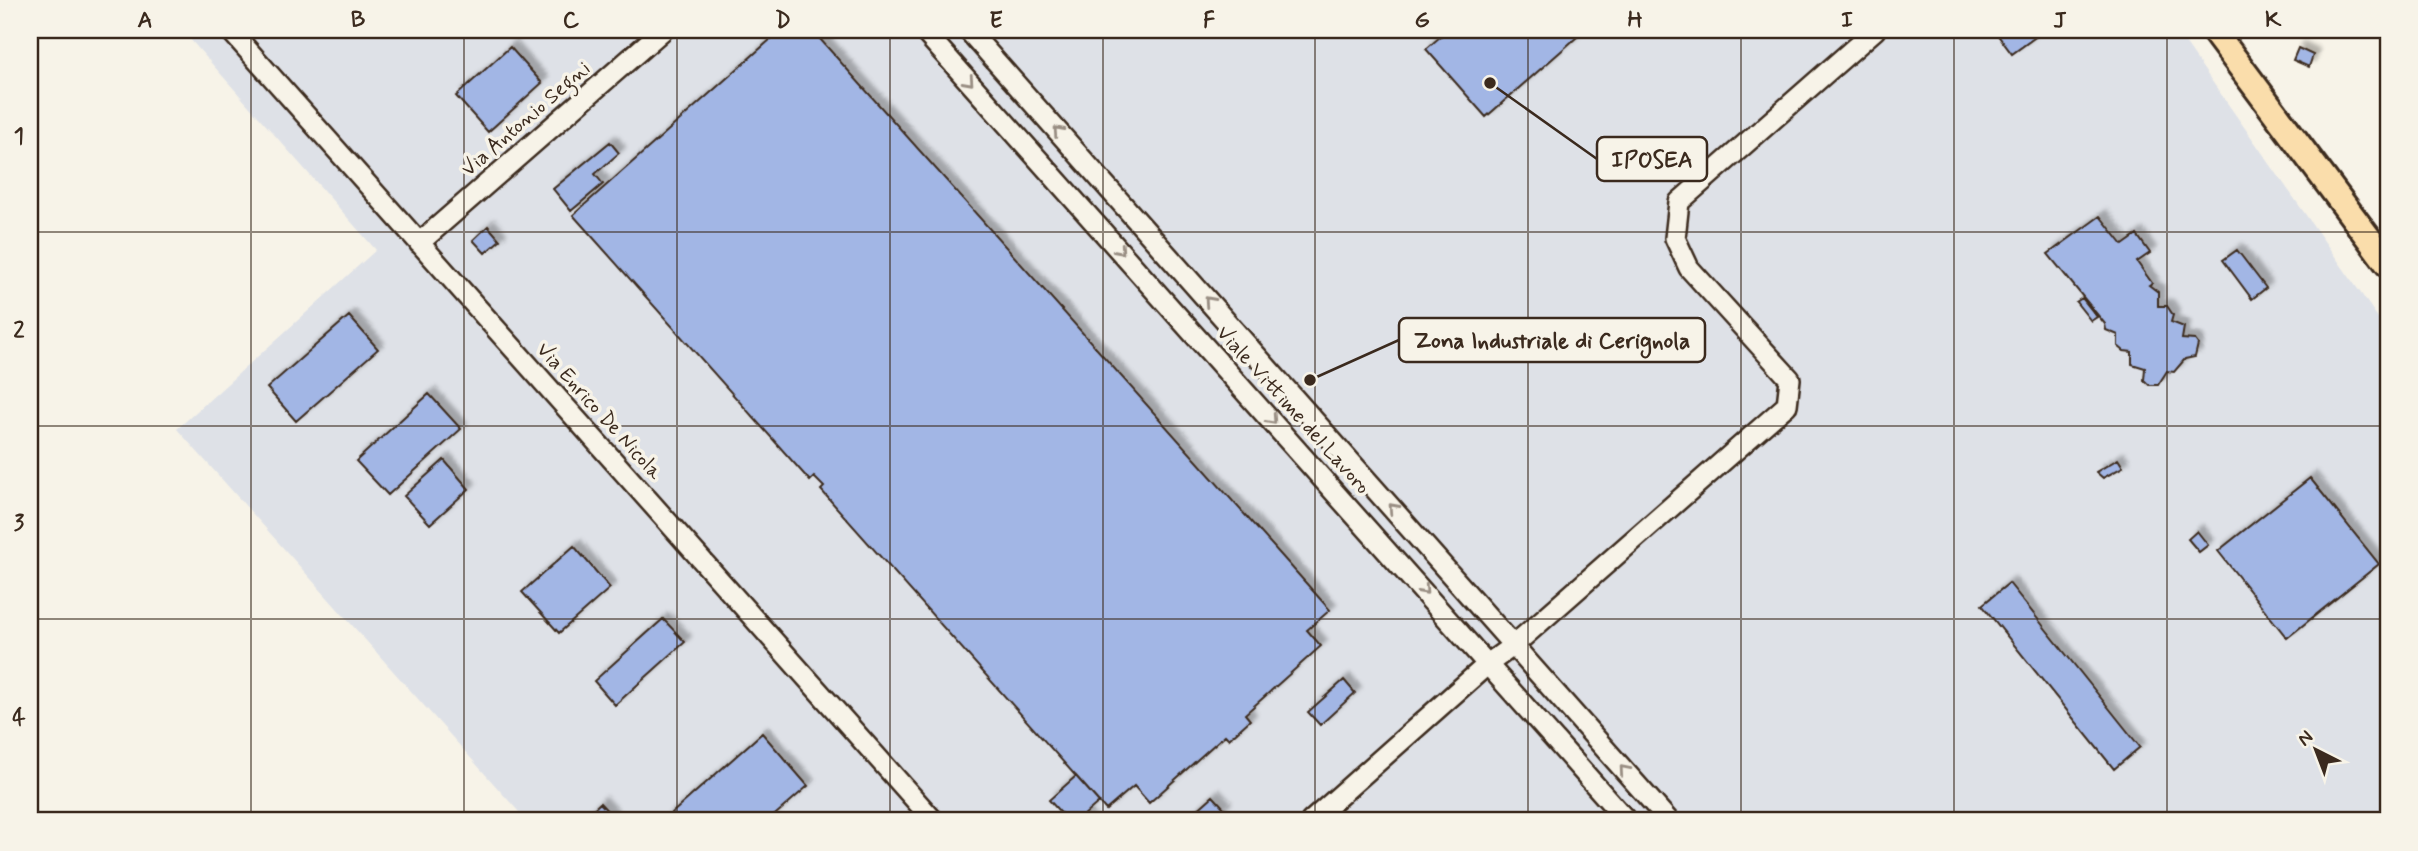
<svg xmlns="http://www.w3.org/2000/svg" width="2418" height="851" viewBox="0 0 2418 851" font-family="Mynerve,sans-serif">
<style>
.built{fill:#dee1e7}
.building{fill:#a2b6e5;stroke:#3b2a1e;stroke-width:2;filter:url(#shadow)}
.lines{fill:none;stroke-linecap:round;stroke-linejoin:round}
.minor-casing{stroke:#3b2a1e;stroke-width:24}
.major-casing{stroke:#3b2a1e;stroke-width:30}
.minor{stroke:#f7f3e8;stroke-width:19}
.major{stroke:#faddab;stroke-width:24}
.oneway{stroke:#998e83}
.grid{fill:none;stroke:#3b2a1e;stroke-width:2;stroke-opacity:0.55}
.labels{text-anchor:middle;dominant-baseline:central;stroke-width:7;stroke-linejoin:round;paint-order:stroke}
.street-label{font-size:21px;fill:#3b2a1e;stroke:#f7f3e8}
.leader{fill:none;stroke:#3b2a1e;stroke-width:2.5}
.callout-dot{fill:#3b2a1e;stroke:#f7f3e8;stroke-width:2.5}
.callout{fill:#f7f3e8;stroke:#3b2a1e;stroke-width:2.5}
.callout-label{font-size:23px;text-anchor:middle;font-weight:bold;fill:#3b2a1e}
.neatline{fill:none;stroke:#3b2a1e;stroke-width:2.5}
.grid-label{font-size:23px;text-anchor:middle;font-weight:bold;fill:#3b2a1e}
</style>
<defs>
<filter id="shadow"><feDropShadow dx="6" dy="-6" stdDeviation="2" flood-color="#0004"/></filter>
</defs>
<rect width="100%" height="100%" fill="#f7f3e8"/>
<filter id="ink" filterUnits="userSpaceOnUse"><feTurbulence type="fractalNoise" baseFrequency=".0143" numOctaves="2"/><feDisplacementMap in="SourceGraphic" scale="14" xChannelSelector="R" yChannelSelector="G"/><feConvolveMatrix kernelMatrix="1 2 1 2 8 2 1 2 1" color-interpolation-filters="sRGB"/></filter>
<g filter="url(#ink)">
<path class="built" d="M182,30H2176L2388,332V821H527L177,429L376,250Z"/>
<path class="building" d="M781,30H812L1330,610L1307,630L1321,646L1245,714L1250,720L1229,739L1225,735L1149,803L1134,786L1106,810L821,490L824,487L814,477L810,481L573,215Z
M1448,30H1585L1486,117L1426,49Z
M1994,30H2045L2012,54Z
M510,47L542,83L488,132L456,96Z
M2298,48L2313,55L2309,67L2293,60Z
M610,142L619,153L595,174L603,184L571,211L553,189Z
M2100,216L2123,245L2137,235L2150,253L2137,262L2152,283L2149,285L2158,292V306H2167L2173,315L2171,322L2184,327L2182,339L2195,340L2198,344L2195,357L2185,359L2174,372L2167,371L2158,385H2149L2144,380L2145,368L2132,364V352L2124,351L2118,346V335L2106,330L2105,324L2048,254Z
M488,226L500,240L485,253L473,240Z
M2237,250L2266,288L2252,299L2223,260Z
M2082,298L2097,317L2091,321L2076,302Z
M349,316L378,349L296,421L267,388Z
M429,394L461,429L388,495L356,461Z
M2118,459L2123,467L2103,478L2096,472Z
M444,460L469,489L430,524L404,496Z
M2310,478L2379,564L2287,638L2218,551Z
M2197,531L2208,545L2199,552L2188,539Z
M574,546L610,588L559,633L522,592Z
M2009,583L2140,747L2114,769L1982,605Z
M663,619L685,642L615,705L594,681Z
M1344,680L1355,693L1320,725L1308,712Z
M762,733L808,786L768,821H663Z
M1076,776L1099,802L1084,815L1089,821H1068L1049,800Z
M1213,796L1225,809L1211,821H1185Z
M600,803L614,818L610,821H581Z"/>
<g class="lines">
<g class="minor-casing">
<path id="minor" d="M230,30L934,821
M923,30L1627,821
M968,30L1669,821
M419,243L663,30
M1311,821L1489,663L1514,645L1787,405L1790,379L1689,268L1675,238L1679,202L1875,30"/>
</g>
<g class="major-casing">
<path id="major" d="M2213,30L2388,264"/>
</g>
<use href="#minor" class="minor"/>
<use href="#major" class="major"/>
</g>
<defs><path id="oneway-chevron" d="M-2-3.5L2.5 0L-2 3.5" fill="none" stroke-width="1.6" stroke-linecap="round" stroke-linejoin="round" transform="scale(1.75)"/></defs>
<g class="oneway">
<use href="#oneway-chevron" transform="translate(969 81) rotate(48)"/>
<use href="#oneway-chevron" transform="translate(1058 131) rotate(-132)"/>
<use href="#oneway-chevron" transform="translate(1120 250) rotate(48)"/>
<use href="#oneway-chevron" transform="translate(1209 301) rotate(-132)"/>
<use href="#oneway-chevron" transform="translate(1272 420) rotate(48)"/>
<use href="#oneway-chevron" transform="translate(1393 508) rotate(-132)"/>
<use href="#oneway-chevron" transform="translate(1424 590) rotate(48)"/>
<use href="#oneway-chevron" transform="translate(1624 770) rotate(-131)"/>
</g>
</g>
<path class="grid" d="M251,30V821M464,30V821M677,30V821M890,30V821M1103,30V821M1315,30V821M1528,30V821M1741,30V821M1954,30V821M2167,30V821M30,232H2388M30,426H2388M30,619H2388"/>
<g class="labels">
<g class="street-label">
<text transform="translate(526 119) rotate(-41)">Via Antonio Segni</text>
<text transform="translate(1293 410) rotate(48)">Viale Vittime del Lavoro</text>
<text transform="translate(599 411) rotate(48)">Via Enrico De Nicola</text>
</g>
</g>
<path class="leader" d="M1490 83L1597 159M1310 380L1399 340"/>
<g class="callout-dot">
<circle cx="1490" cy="83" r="7"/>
<circle cx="1310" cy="380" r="7"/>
</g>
<g class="callout">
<rect x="1597" y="137" width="110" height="44" rx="7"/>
<rect x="1399" y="318" width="306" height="44" rx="7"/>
</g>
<g class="callout-label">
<text x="1652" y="167">IPOSEA</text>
<text x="1552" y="348">Zona Industriale di Cerignola</text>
</g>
<rect width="2418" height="851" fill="none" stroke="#f7f3e8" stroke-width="77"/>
<g transform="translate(2316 750) rotate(318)" stroke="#f7f3e8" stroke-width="5" paint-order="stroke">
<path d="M0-5L12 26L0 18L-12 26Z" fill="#3b2a1e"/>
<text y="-10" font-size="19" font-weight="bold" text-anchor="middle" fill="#3b2a1e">N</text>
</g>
<rect x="38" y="38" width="2342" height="774" class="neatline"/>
<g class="grid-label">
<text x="145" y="27">A</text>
<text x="358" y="27">B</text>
<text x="571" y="27">C</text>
<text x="783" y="27">D</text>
<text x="996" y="27">E</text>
<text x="1209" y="27">F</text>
<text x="1422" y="27">G</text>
<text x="1635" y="27">H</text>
<text x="1847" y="27">I</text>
<text x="2060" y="27">J</text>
<text x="2273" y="27">K</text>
<text x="19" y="143">1</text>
<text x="19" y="337">2</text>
<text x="19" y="530">3</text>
<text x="19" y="724">4</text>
</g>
</svg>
